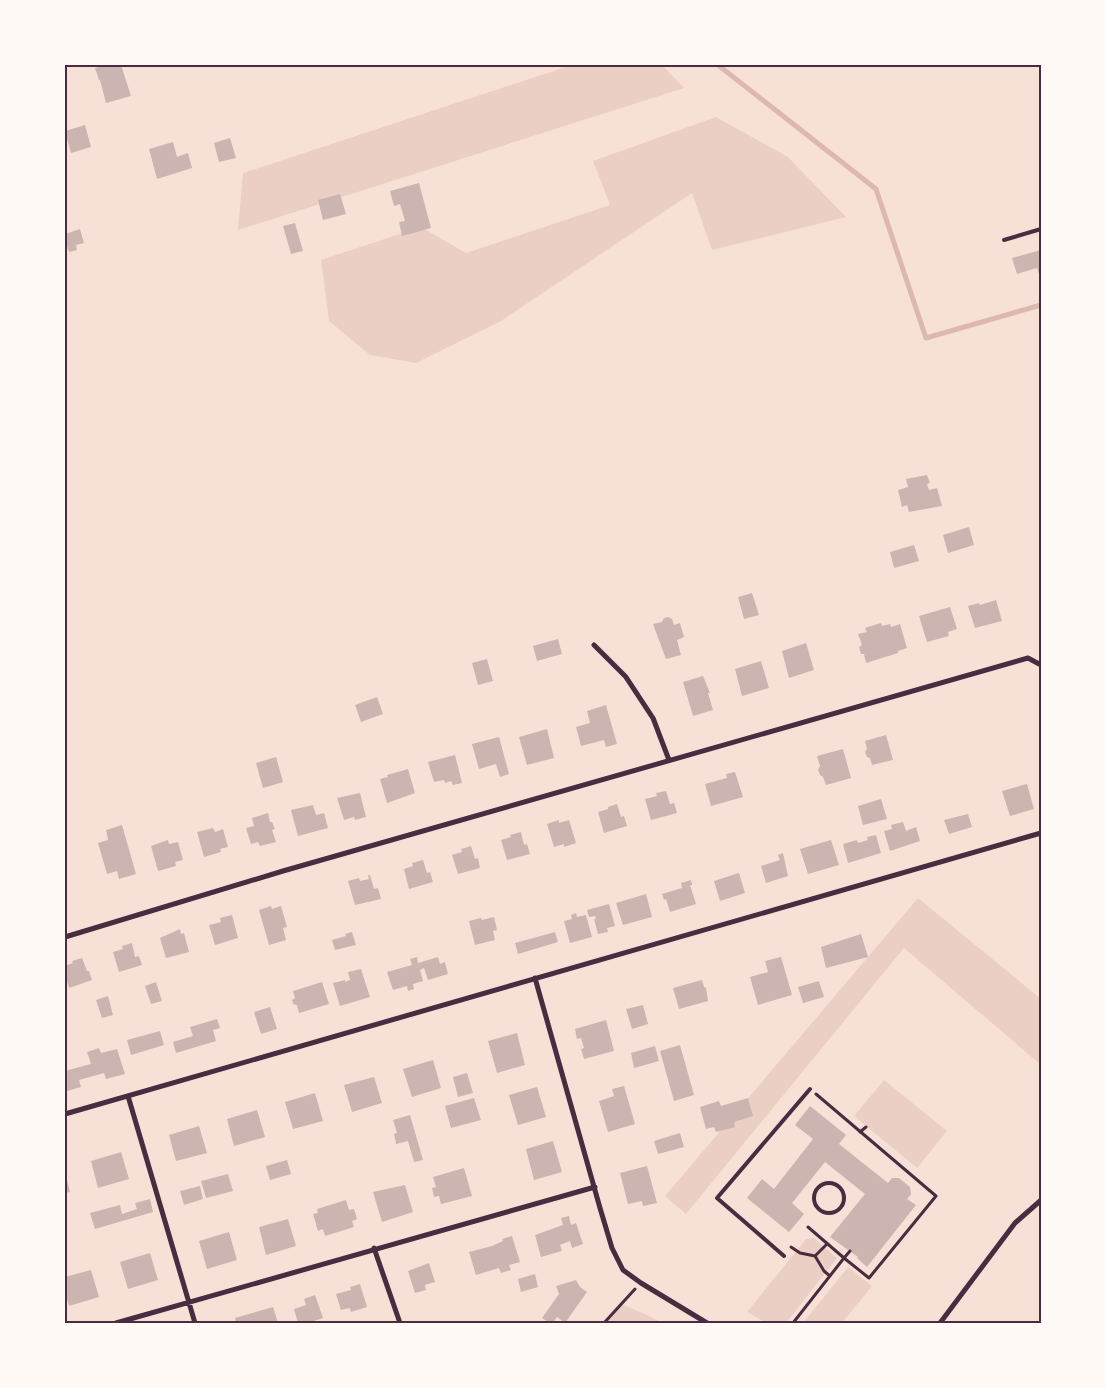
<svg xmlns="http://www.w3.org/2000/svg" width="1106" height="1388" viewBox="0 0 1106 1388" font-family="'Source Serif 4',serif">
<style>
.green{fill:#ebcfc5}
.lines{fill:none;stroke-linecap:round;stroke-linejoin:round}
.stream{stroke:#dcb8b0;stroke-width:5}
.building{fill:#ccb4b1}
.path{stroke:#4a2c40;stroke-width:3}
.service{stroke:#4a2c40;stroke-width:4}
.minor{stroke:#4a2c40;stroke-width:5}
.neatline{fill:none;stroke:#4a2c40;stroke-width:2}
</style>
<rect width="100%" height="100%" fill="#f7e1d7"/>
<path class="green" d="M572,65H662L684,88L238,230L243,173Z
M716,117L788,157L846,217L712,250L692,193L501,321L416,363L370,355L329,321L321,260L421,227L466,253L610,205L593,161Z
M918,898L1041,999V1065L904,948L686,1214L665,1196Z
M884,1080L947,1131L917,1168L854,1116Z
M814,1238L837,1258L786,1323H766L747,1312L806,1239Z
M848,1267L872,1286L842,1323H803Z
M621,1304L645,1314L662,1323H604Z"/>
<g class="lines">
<path class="stream" d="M718,65L876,189L926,338L1041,305"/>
</g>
<path class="building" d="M105,65H121L131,96L106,103L100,80H99L95,68Z
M85,125L91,147L71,153L65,131Z
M230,138L236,158L219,162L214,143Z
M173,142L177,157L188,153L192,168L157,179L149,149Z
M419,183L431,228L402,236L399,222L405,221L400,204L394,206L390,191Z
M340,194L346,214L323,220L318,200Z
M295,223L303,251L291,254L283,226Z
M80,229L84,243L76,245L77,250L69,252L65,240V234Z
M1041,250V280L1037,268L1017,274L1012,258Z
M927,475L930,483L927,484L929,490L937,488L942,506L909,512L907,505L902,507L898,490L908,487L906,479Z
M969,527L974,545L948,553L943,535Z
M914,545L919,561L894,568L890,552Z
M752,593L759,615L744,619L738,597Z
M996,600L1002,621L975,628L968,606L979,603L980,605Z
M950,607L957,629L948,632L949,636L927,642L919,616Z
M668,617L672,619L674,625L680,623L684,637L677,640L681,655L666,659L653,624L662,622L664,618Z
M881,623L882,626L890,624L891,627L900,624L907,648L898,651V653L866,663L864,654H861L859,647L862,645L858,634L867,632L865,628Z
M558,639L562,654L537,661L533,646Z
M806,643L814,670L789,678L782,651Z
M487,659L493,681L478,685L472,663Z
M761,661L769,688L742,696L735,669Z
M703,676L710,693H708L713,710L693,716L683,682Z
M377,697L383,714L361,722L355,705Z
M606,705L617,744L606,747L604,740L581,746L576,727L590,723L587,711Z
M547,729L554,758L527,765L519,737Z
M886,735L893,760L872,765L870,758L867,757L865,752L867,749L865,741Z
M499,737L509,774L500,777L496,764L479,769L472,744Z
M843,749L851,778L826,785L823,777L820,775L818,770L820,766L817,756Z
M455,755L462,783L453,785L451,781L445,783L444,780L434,782L428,762Z
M276,757L283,782L263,788L256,763Z
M408,769L415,793L387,803L380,779L388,777L387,775Z
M735,772L743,797L711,806L705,784L727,778L726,774Z
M1027,784L1034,809L1010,816L1002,791Z
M666,791L670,804L674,803L677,813L651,820L645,799L657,796L656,793Z
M360,793L366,817L355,820L354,817L344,820L337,798Z
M881,799L887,819L863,825L858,806Z
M617,804L621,817L624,816L627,826L604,833L598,812L608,809V807Z
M313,805L316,815L324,813L328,828L298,836L291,810Z
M268,813L270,822H272L275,829L272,830L276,842L260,846L258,842L251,844L246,828L254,826L252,818Z
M968,814L972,827L949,834L944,820Z
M559,820V823L569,820L576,843L564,847V844L554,847L547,824Z
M903,822L906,831L916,827L920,841L890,851L884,831L892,829L891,825Z
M122,825L136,874L119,879L117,871L107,874L98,843L108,840L106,830Z
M213,828L215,832L223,829L228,847L220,849L221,852L204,857L197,832Z
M521,832L524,845L527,844L530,854L507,860L501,840L511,837L510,835Z
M876,835L881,853L848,863L843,844L857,840L858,843L868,840L867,837Z
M168,840L169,844L178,842L183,860L175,862L176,866L158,871L151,846Z
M831,840L839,865L808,874L800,849Z
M471,846L475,859L478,858L480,868L458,874L452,855L462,852L461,849Z
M783,853L788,876L766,883L761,866L780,860L778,855Z
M423,860L427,873L430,872L433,882L409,889L404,869L413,866L412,863Z
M739,873L745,893L720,901L714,881Z
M368,875H370L374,889L378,888L381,899L355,905L348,881L359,878L360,881L369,879Z
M691,880L692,885H690L696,904L670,912L666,899L664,900L662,894L682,888L681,883Z
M646,894L652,917L623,925L616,903Z
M609,904L615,926L607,928L608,932L598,934L594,919H596L595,916L589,917L587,910Z
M271,906L272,909L281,906L287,927L283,928L286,940L269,945L259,910Z
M576,913L577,917L586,915L592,937L570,943L564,921L572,919L571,915Z
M232,915L238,938L215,945L209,925L221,922L220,918Z
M494,917L497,930L493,931L495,940L475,945L469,921L481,918L482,920Z
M180,929L181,934L184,933L189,952L166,958L160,938Z
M352,932L356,945L335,950L332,940L346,936L345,934Z
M555,932L558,942L518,954L515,943Z
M861,934L868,957L826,968L821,947Z
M132,943L135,957L139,956L142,965L119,972L113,952L123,949L122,946Z
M417,957L418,963L438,957L440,964L445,962L448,974L428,980L424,968L420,970L423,981L413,984L414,989L408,991L407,986L393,990L387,972L412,965L410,959Z
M781,957L792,995L758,1005L750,977L768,972L765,961Z
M82,958L87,971H89L92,980L69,988L65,974V966L73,963L72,961Z
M361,969L370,997L340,1006L333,983L345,980V982L350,980L348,972Z
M702,980L704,987L706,988L708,1001L679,1009L673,988Z
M819,981L824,997L803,1003L798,987Z
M156,982L162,1001L151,1004L145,986Z
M322,982L329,1004L299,1013L297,1005L293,1004L292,1000L295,998L293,991Z
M108,996L113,1015L102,1018L96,1000Z
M643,1005L648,1024L632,1029L626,1009Z
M270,1007L277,1029L261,1034L254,1012Z
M217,1019L220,1028L213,1030L216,1041L176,1053L173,1042L193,1036L190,1027Z
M606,1020L614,1051L584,1059L581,1049L584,1048L581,1038L577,1039L575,1029Z
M160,1031L164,1045L131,1055L127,1040Z
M517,1033L525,1065L497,1073L488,1041Z
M680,1045L694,1095L674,1101L660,1051Z
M655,1046L659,1061L634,1068L631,1053Z
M99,1048L101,1053L117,1049L125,1074L106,1079L104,1073L79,1080L81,1087L67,1091L65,1071L91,1064L87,1052Z
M433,1060L441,1088L412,1097L403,1069Z
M467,1073L473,1093L458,1097L453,1077Z
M374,1077L382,1103L352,1112L344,1085Z
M624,1086L635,1124L608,1132L599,1101L614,1096L612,1089Z
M537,1087L546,1117L518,1125L509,1095Z
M315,1093L323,1121L293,1129L285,1102Z
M474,1098L481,1120L451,1128L445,1106Z
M748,1098L753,1116L734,1122L735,1127L716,1132L714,1127L706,1129L700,1107L719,1101L721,1106Z
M810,1106L846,1135L839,1144L888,1183L892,1178H899L910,1187L911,1194L907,1199L916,1205L867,1267L857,1258L858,1257L830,1237L865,1194L825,1162L792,1203L804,1214L789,1232L747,1198L762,1179L774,1189L813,1139L795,1125Z
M257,1110L265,1137L234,1146L227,1119Z
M410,1115L423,1160L414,1162L408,1141L396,1144L394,1134L397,1133L393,1120Z
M199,1126L207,1153L176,1161L169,1135Z
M680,1133L684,1147L658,1154L654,1141Z
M553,1141L562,1172L534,1180L526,1149Z
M121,1152L129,1179L98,1188L91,1161Z
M287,1160L291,1174L270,1180L266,1166Z
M647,1166L657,1203L643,1206L642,1201L628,1204L620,1173Z
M464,1168L472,1196L441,1204L439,1196L434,1197L432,1188L436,1187L433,1177Z
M228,1174L233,1191L206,1198L201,1181Z
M66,1176L70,1192L65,1193V1177Z
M405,1185L413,1212L382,1222L373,1192Z
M200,1186L203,1199L184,1205L180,1191Z
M150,1199L153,1212L95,1229L90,1213L120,1205L122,1214L137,1209L135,1203Z
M346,1200L349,1210L354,1209L357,1219L352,1221L354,1227L325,1236L323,1229L318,1231L313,1214L318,1213L317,1209Z
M569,1216L571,1225L576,1223L583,1244L572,1248L570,1241L560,1245L562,1251L541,1257L535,1235L563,1225L561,1218Z
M288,1219L296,1246L266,1255L259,1227Z
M229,1232L237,1260L207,1269L199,1241Z
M512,1236L520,1262L509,1265L511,1270L501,1273L499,1268L476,1275L469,1252L492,1246L503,1241L502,1239Z
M150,1253L158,1280L128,1289L120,1262Z
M429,1263L435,1282L425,1285L426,1290L415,1293L408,1271Z
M91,1270L99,1297L69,1306L65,1292V1277Z
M535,1274L538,1287L521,1292L518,1279Z
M576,1280L580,1287L587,1292L565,1323L557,1317L553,1323H550L542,1318L559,1294L556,1286Z
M360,1284L367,1307L351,1312L350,1308L341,1310L336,1294L351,1290L350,1287Z
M315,1295L323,1318L308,1323H298L294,1309L306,1305L304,1299Z
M273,1307L278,1323H236L235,1318Z"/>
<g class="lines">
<path class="path" d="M816,1094L936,1196L869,1278L844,1258L850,1251
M860,1132L866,1127
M791,1247L800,1253L815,1256L827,1244
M815,1256L824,1271L830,1276
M604,1323L635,1289
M793,1323L844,1258L808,1227"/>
<path class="service" d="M1004,240L1041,229
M814 1198a15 15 0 1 1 30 0a15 15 0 1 1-30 0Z
M784,1256L717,1198L810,1089"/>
<path class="minor" d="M594,645L626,677L653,718L669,760
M65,937L283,871L1028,658L1041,665
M535,978L600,1208L612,1248L623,1270L641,1283L707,1323
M128,1096L195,1323
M65,1114L1041,833
M374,1248L400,1323
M116,1323L595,1187
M940,1323L1015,1223L1040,1201"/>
</g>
<rect width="1106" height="1388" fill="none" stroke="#fffaf5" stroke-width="132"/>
<rect x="66" y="66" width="974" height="1256" class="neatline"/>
</svg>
